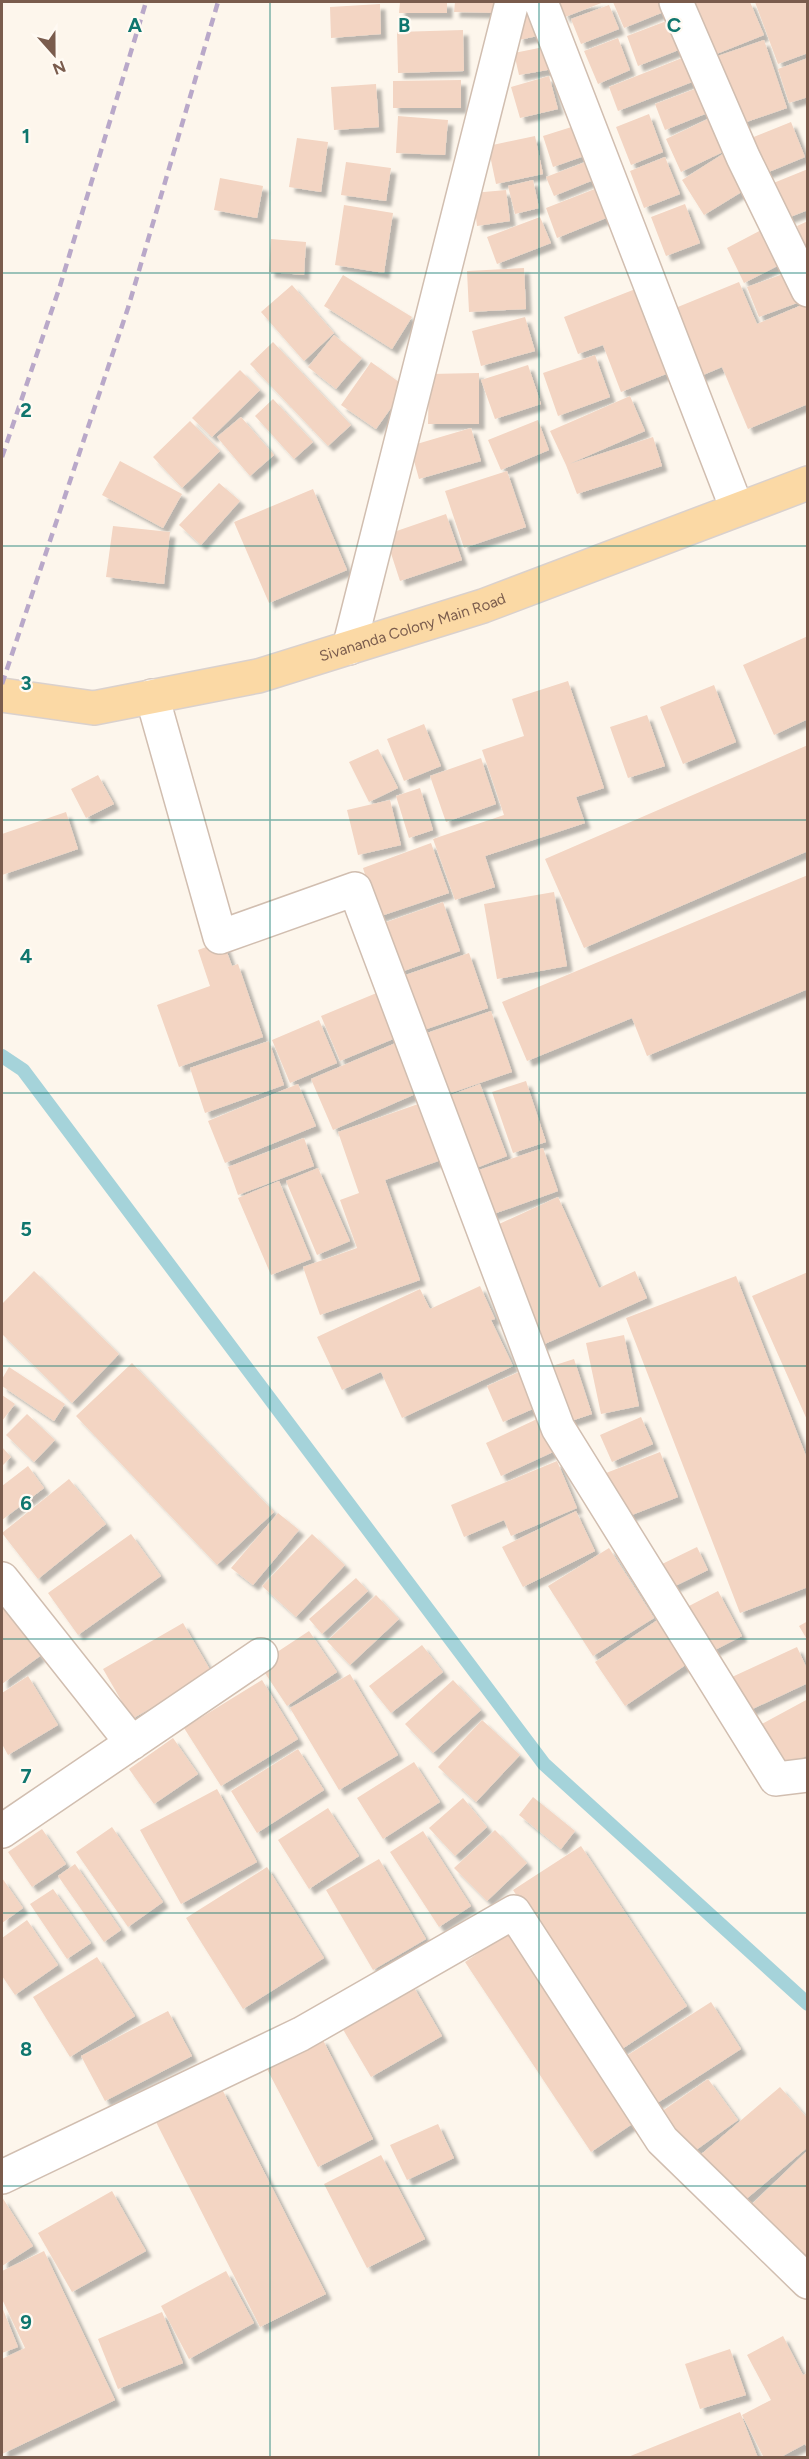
<svg xmlns="http://www.w3.org/2000/svg" width="809" height="2459" viewBox="0 0 809 2459" font-family="Figtree,sans-serif">
<style>
.lines{fill:none;stroke-linecap:round;stroke-linejoin:round}
.stream{stroke:#a5d3da;stroke-width:14}
.building{fill:#f3d5c3;filter:url(#shadow)}
.minor-casing{stroke:#d1beb0;stroke-width:36}
.major-casing{stroke:#dad1cd;stroke-width:36}
.minor{stroke:#fff;stroke-width:33}
.major{stroke:#fbd9a5;stroke-width:33}
.rail{stroke:#b9a8c9;stroke-width:4.5;stroke-dasharray:9 6;stroke-linecap:butt}
.grid{fill:none;stroke:#0f766e;stroke-width:1.5;stroke-opacity:0.55}
.labels{text-anchor:middle;dominant-baseline:central;stroke-width:4.5;stroke-linejoin:round;paint-order:stroke}
.street-label{font-size:15px;fill:#7a5c4d;stroke:#fffaf3}
.grid-label{font-size:20px;text-anchor:middle;font-weight:bold;fill:#0f766e;stroke:#fffaf3;stroke-width:4.5;stroke-linejoin:round;paint-order:stroke}
</style>
<defs>
<filter id="shadow"><feDropShadow dx="5.5" dy="5.5" stdDeviation="1.5" flood-color="#0004"/></filter>
</defs>
<rect width="100%" height="100%" fill="#fdf6ec"/>
<g class="lines">
<path class="stream" d="M2,1056L23,1070L544,1764L808,2004"/>
</g>
<path class="building" d="M400,2H447V13H399Z
M455,2H497V13L454,12Z
M558,2H604L565,17Z
M613,2H662L666,11L624,28Z
M686,2H750L764,35L709,57Z
M755,2H808V53L778,64Z
M380,4L381,34L331,38L330,7Z
M609,5L619,29L581,44L571,19Z
M536,8L542,35L519,40L514,13Z
M669,20L681,49L638,66L627,36Z
M463,30L464,71L398,73L397,32Z
M618,38L630,70L598,84L584,51Z
M764,40L787,108L735,126L712,58Z
M549,46L553,69L519,75L514,53Z
M682,58L692,82L618,111L609,87Z
M808,58V97L789,103L778,69Z
M549,76L558,109L520,118L511,87Z
M461,80V108H393V81Z
M376,84L379,127L334,130L331,87Z
M700,87L710,112L665,130L655,104Z
M649,114L663,152L631,165L616,127Z
M398,116L448,120L445,155L396,153Z
M712,117L727,150L681,172L666,139Z
M791,122L805,157L759,176L746,140Z
M581,124L590,154L553,167L543,136Z
M535,136L543,174L496,184L488,146Z
M297,138L328,142L321,192L289,187Z
M726,152L748,188L704,215L682,180Z
M665,157L680,194L644,208L630,171Z
M588,161L596,179L554,196L546,177Z
M346,162L391,168L386,201L341,195Z
M808,169V210L785,219L771,184Z
M220,178L263,186L257,218L214,210Z
M533,180L539,208L515,214L508,186Z
M605,185L616,214L557,238L546,208Z
M506,190L510,221L477,226L473,193Z
M685,204L700,243L666,256L651,217Z
M344,205L393,213L384,273L335,265Z
M540,217L551,243L497,264L487,237Z
M808,221V252H807L797,226Z
M769,226L787,261L744,283L727,248Z
M271,239L306,242L304,275L269,272Z
M524,268L526,309L469,312L467,271Z
M794,270L805,300L759,317L747,287Z
M343,275L412,317L392,349L324,306Z
M739,282L757,324L804,304L808,313V404L748,429L722,367L696,378L668,311Z
M292,285L334,333L304,361L261,312Z
M638,288L671,372L621,392L603,345L578,354L564,317Z
M525,317L535,351L481,366L472,331Z
M334,335L362,358L336,389L308,367Z
M273,342L351,425L328,446L250,364Z
M595,355L610,397L558,416L543,373Z
M371,362L406,387L376,429L341,405Z
M528,365L541,404L495,419L481,380Z
M240,370L260,390L212,437L192,418Z
M479,373V424H428L429,374Z
M630,396L645,431L569,464L653,437L662,466L577,494L566,465L550,431Z
M273,399L313,442L294,459L255,416Z
M241,417L274,455L250,476L217,437Z
M538,420L549,450L501,470L488,440Z
M190,421L220,451L182,488L153,457Z
M471,428L481,461L419,479L410,446Z
M120,461L182,494L163,528L102,495Z
M507,471L526,527L464,548L445,491Z
M219,483L240,501L201,545L179,525Z
M313,489L347,570L269,603L234,522Z
M446,514L462,560L400,581L385,535Z
M113,526L170,532L164,584L106,577Z
M808,636V719L774,735L743,665Z
M568,681L604,788L576,797L585,823L485,856L495,887L455,900L433,839L504,815L482,750L524,736L512,699Z
M714,685L736,742L683,764L660,707Z
M647,715L665,766L628,778L610,727Z
M424,724L441,766L404,781L387,739Z
M808,745V851L584,948L545,859Z
M378,749L398,788L369,802L349,762Z
M481,758L496,804L446,822L430,776Z
M98,775L114,804L86,818L71,789Z
M420,788L433,830L409,838L396,796Z
M390,800L401,845L358,855L347,810Z
M66,812L78,849L2,875V834Z
M431,843L449,893L378,917L363,868Z
M808,875V989L647,1056L632,1018L527,1061L502,1002Z
M554,892L567,966L497,979L484,904Z
M443,902L460,951L398,973L381,924Z
M223,941L232,966L238,964L263,1037L179,1067L157,1005L210,986L198,950Z
M469,953L488,1008L415,1033L397,978Z
M379,992L398,1037L340,1061L321,1016Z
M491,1011L512,1072L445,1095L424,1034Z
M319,1020L337,1063L290,1083L272,1040Z
M269,1041L284,1085L205,1113L190,1068Z
M398,1042L420,1092L333,1130L311,1079Z
M526,1081L546,1142L513,1153L492,1092Z
M298,1084L316,1126L225,1163L208,1121Z
M480,1084L507,1156L471,1170L443,1098Z
M421,1103L441,1160L385,1180L420,1280L320,1315L303,1267L357,1248L340,1200L359,1193L338,1132Z
M304,1138L314,1166L238,1195L228,1167Z
M543,1148L558,1191L488,1216L473,1172Z
M318,1168L350,1241L317,1255L286,1181Z
M279,1181L311,1259L271,1275L238,1198Z
M558,1197L599,1288L635,1271L647,1298L538,1347L486,1230Z
M34,1271L119,1354L72,1403L2,1334V1304Z
M808,1272V1422L752,1296Z
M736,1276L808,1461V1587L740,1613L626,1318Z
M480,1286L495,1319L491,1320L513,1366L402,1418L381,1372L342,1390L317,1337L420,1289L430,1309Z
M624,1335L639,1406L601,1414L586,1343Z
M574,1359L592,1414L568,1422L549,1367Z
M132,1363L274,1512L217,1565L76,1416Z
M9,1367L65,1404L54,1421L2,1386V1379Z
M519,1372L535,1408L503,1422L487,1386Z
M2,1395L15,1404L2,1421Z
M27,1414L55,1440L34,1462L6,1435Z
M641,1417L653,1444L612,1462L600,1435Z
M537,1419L553,1452L501,1476L486,1443Z
M2,1447L11,1457L2,1466Z
M660,1452L678,1497L619,1520L601,1475Z
M557,1461L577,1508L511,1536L504,1520L464,1537L451,1505Z
M28,1466L44,1488L2,1520V1486Z
M69,1479L106,1524L38,1579L2,1533Z
M576,1511L595,1551L523,1587L502,1547Z
M278,1513L299,1530L253,1585L231,1568Z
M131,1534L161,1576L78,1635L48,1593Z
M312,1534L345,1565L296,1617L262,1586Z
M697,1547L708,1570L671,1588L660,1565Z
M609,1548L654,1618L593,1656L548,1586Z
M356,1578L368,1591L322,1634L309,1619Z
M718,1591L742,1636L713,1651L689,1606Z
M376,1595L399,1619L350,1665L327,1641Z
M2,1603L40,1656L2,1684Z
M659,1619L690,1662L625,1706L595,1662Z
M808,1621V1641L799,1626Z
M183,1623L212,1673L132,1719L103,1669Z
M309,1631L337,1672L287,1706L259,1664Z
M422,1645L443,1672L391,1713L369,1686Z
M797,1647L808,1671V1683L746,1712L732,1677Z
M350,1674L398,1755L339,1790L290,1708Z
M28,1676L58,1725L8,1755L2,1744V1693Z
M262,1680L298,1739L221,1786L184,1728Z
M453,1680L481,1710L433,1753L405,1724Z
M808,1699V1755L784,1768L760,1725Z
M482,1720L520,1755L476,1802L438,1767Z
M173,1738L198,1774L154,1804L129,1769Z
M298,1749L324,1790L257,1833L231,1791Z
M414,1762L440,1802L383,1839L357,1798Z
M217,1789L257,1862L181,1904L140,1830Z
M533,1797L575,1831L561,1849L519,1815Z
M463,1798L487,1827L455,1856L429,1828Z
M328,1808L359,1856L309,1889L278,1840Z
M112,1827L163,1902L128,1927L76,1852Z
M42,1829L66,1864L32,1887L8,1852Z
M495,1830L527,1863L487,1901L454,1868Z
M423,1831L471,1906L439,1927L390,1852Z
M581,1846L687,2006L619,2051L513,1890Z
M379,1859L426,1939L373,1970L326,1890Z
M75,1864L121,1930L104,1942L58,1876Z
M267,1867L324,1958L243,2009L186,1918Z
M2,1878L23,1908L2,1923Z
M53,1889L91,1943L67,1959L30,1904Z
M27,1920L58,1965L15,1995L2,1976V1938Z
M515,1928L641,2118L591,2152L465,1962Z
M97,1957L135,2016L70,2057L33,1997Z
M412,1984L442,2036L371,2077L341,2026Z
M711,2002L741,2049L651,2107L620,2060Z
M168,2011L192,2056L105,2101L81,2056Z
M322,2038L373,2139L318,2167L266,2067Z
M708,2079L738,2120L689,2155L658,2114Z
M780,2087L808,2119V2147L739,2205L698,2157Z
M222,2089L326,2294L260,2327L156,2122Z
M438,2124L454,2158L407,2180L390,2145Z
M808,2150V2269L748,2208Z
M381,2155L425,2239L367,2268L324,2184Z
M112,2191L146,2251L72,2292L38,2233Z
M2,2197L33,2246L2,2266Z
M44,2251L115,2400L2,2454V2359L25,2348L2,2299V2271Z
M226,2271L254,2323L189,2359L161,2306Z
M2,2307L18,2347L2,2353Z
M162,2312L183,2363L118,2389L98,2339Z
M783,2336L803,2375L808,2373V2449L805,2444L779,2458H764L742,2415L771,2400L747,2355Z
M730,2349L746,2395L700,2409L685,2364Z
M740,2412L758,2458H628V2457Z"/>
<g class="lines">
<g class="minor-casing">
<path id="minor" d="M541,2L737,509
M676,2L743,157L808,290
M349,648L512,2
M152,696L220,937L355,889L558,1428L776,1779L808,1775
M2,1579L132,1743
M2,1831L261,1655
M2,2177L301,2034L514,1912L662,2140L808,2282"/>
</g>
<g class="major-casing">
<g id="major">
<path id="s1" d="M2,695L94,708L258,676L483,606L808,483"/>
</g>
</g>
<use href="#minor" class="minor"/>
<use href="#major" class="major"/>
<path class="rail" d="M2,457L60,286L146,2
M2,684L128,308L218,2"/>
</g>
<path class="grid" d="M270,2V2458M539,2V2458M2,273H808M2,546H808M2,820H808M2,1093H808M2,1366H808M2,1639H808M2,1913H808M2,2186H808"/>
<g class="labels">
<g class="street-label">
<text stroke="none"><textPath href="#s1" startOffset="422">Sivananda Colony Main Road</textPath></text>
</g>
</g>
<g class="grid-label">
<text x="135" y="32">A</text>
<text x="404" y="32">B</text>
<text x="674" y="32">C</text>
<text x="26" y="143">1</text>
<text x="26" y="417">2</text>
<text x="26" y="690">3</text>
<text x="26" y="963">4</text>
<text x="26" y="1236">5</text>
<text x="26" y="1510">6</text>
<text x="26" y="1783">7</text>
<text x="26" y="2056">8</text>
<text x="26" y="2329">9</text>
</g>
<rect width="809" height="2459" fill="none" stroke="#7a5c4d" stroke-width="6"/>
<g transform="translate(54 54) rotate(159)" stroke="#fffaf3" stroke-width="4.5" paint-order="stroke">
<path d="M0-4.5L10 22L0 15L-10 22Z" fill="#7a5c4d"/>
<text y="-9" font-size="16" font-weight="bold" text-anchor="middle" fill="#7a5c4d">N</text>
</g>
</svg>
